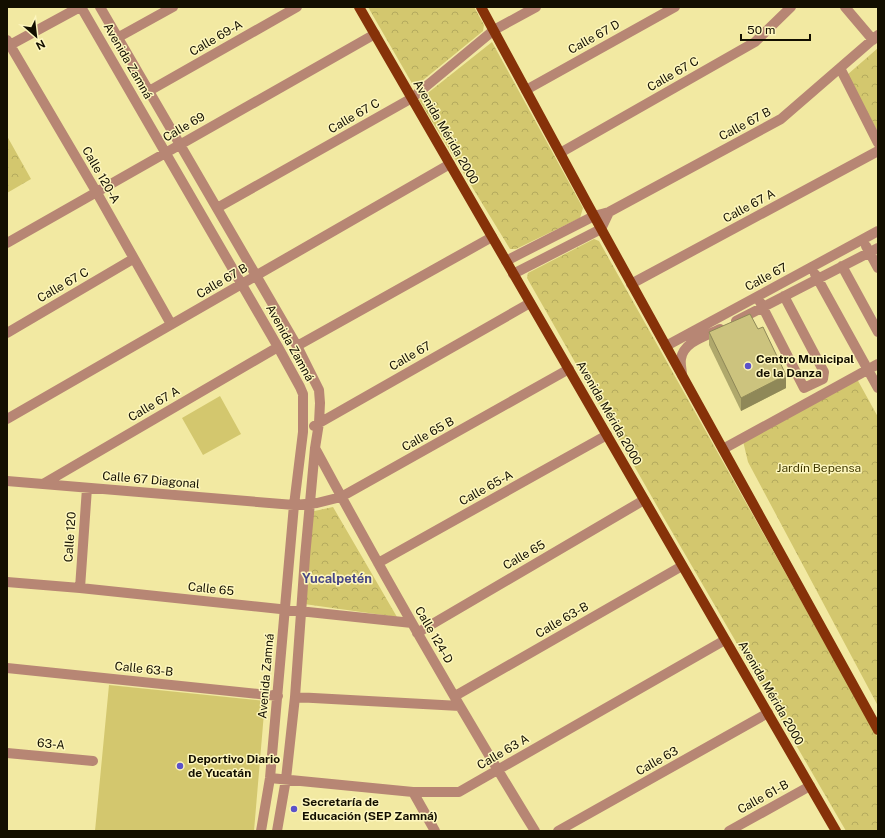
<svg xmlns="http://www.w3.org/2000/svg" width="885" height="838" viewBox="0 0 885 838" font-family="'Public Sans',sans-serif">
<style>
.forest{fill:url(#forest-crowns)}
.garden{fill:#d3c76e}
.lines{fill:none;stroke-linecap:round;stroke-linejoin:round}
.minor{stroke:#b78674;stroke-width:10}
.major{stroke:#863209;stroke-width:10}
.wall{fill:#afa86c}
.shaded-wall{fill:#8f8858}
.building{fill:#ccc37e;stroke:#8f8858}
.poi-dot{fill:#5b52ca;stroke:#fdf6bd;stroke-width:1.5}
.labels{text-anchor:middle;dominant-baseline:central;stroke-width:3;stroke-linejoin:round;paint-order:stroke}
.street-label{font-size:12px;fill:#130f00;stroke:#fdf6bd}
.poi-label{font-size:12px;font-weight:bold;fill:#130f00;stroke:#fdf6bd;text-anchor:start}
.park-label{font-size:12px;fill:#413a01;stroke:#fdf6bd}
.neighbourhood-label{font-size:13px;font-weight:bold;fill:#484785;stroke:#fdf6bd}
</style>
<defs>
<pattern id="forest-crowns" width="20" height="18" patternUnits="userSpaceOnUse"><rect width="20" height="18" fill="#d3c76e"/><path d="M2 6a3 3 0 1 1 6 0M12 15a3 3 0 1 1 6 0" fill="none" stroke="#b4aa5e"/></pattern>
</defs>
<rect width="100%" height="100%" fill="#f2e9a2"/>
<path class="forest" d="M368,7H474L484,25L483,31L417,85H413Z
M492,42L583,208L580,218L516,249H510L419,100Z
M878,48V132L847,75Z
M7,136L31,179L7,193Z
M594,239L599,241L878,738V831H846L661,513L527,278L528,273Z
M857,379L878,417V706L748,462L743,441Z
M333,507L397,617L304,604L310,512Z"/>
<path class="garden" d="M220,396L241,434L203,455L182,418Z
M109,685L265,701L254,831H95Z"/>
<g class="lines">
<path class="minor" d="M81,7L278,347L300,387L303,394V432L294,505L270,778L261,831
M100,7L297,346L319,390L320,403L319,423L315,448L305,557L295,697L286,779L277,831
M845,7L873,40
M117,38L173,7
M7,40L97,193L171,324
M10,45L80,7
M840,68L878,143
M526,90L675,7
M149,91L297,7
M560,153L755,42L791,7
M217,208L412,98L494,30L536,7
M7,243L375,34
M866,246L878,268
M506,261L594,216L609,212L781,119L878,35
M842,266L878,332
M513,274L601,229L609,212
M815,274L878,388
M631,284L878,151
M760,302L804,388L823,379L824,372L784,296
M736,321L878,248
M7,333L133,259
M297,346L492,237
M666,346L878,231
M682,375C682,370 680,364 681,359C683,342 706,336 720,329
M7,419L450,164
M314,426L530,303
M315,448C385,578 458,706 535,831
M723,449L878,364
M7,481L294,505L317,503L341,497L569,369
M43,484L278,347
M378,563L607,435
M7,582L80,588L412,623
M80,588L87,488
M417,633L644,500
M7,668L278,696
M455,696L682,566
M295,697L460,706
M7,753L93,761
M270,778L413,792H459L725,640
M413,792L435,831
M558,831L768,713
M729,831L810,786"/>
<path class="major" d="M359,7L836,831
M481,7L588,205L878,730"/>
</g>
<path class="wall" d="M709,332L786,388L741,411L709,345Z"/>
<path class="shaded-wall" d="M786,375V388L741,411V398Z"/>
<path class="building" d="M750,314L758,329L763,327L786,375L741,398L709,332Z"/>
<g class="poi-dot">
<circle cx="748" cy="366" r="4"/>
<circle cx="180" cy="766" r="4"/>
<circle cx="294" cy="809" r="4"/>
</g>
<g class="labels">
<g class="street-label">
<text transform="translate(594 37) rotate(-29)">Calle 67 D</text>
<text transform="translate(216 38) rotate(-30)">Calle 69-A</text>
<text transform="translate(128 61) rotate(60)">Avenida Zamná</text>
<text transform="translate(673 74) rotate(-30)">Calle 67 C</text>
<text transform="translate(354 116) rotate(-30)">Calle 67 C</text>
<text transform="translate(745 124) rotate(-28)">Calle 67 B</text>
<text transform="translate(184 127) rotate(-30)">Calle 69</text>
<text transform="translate(446 132) rotate(60)">Avenida Mérida 2000</text>
<text transform="translate(101 175) rotate(60)">Calle 120-A</text>
<text transform="translate(749 206) rotate(-28)">Calle 67 A</text>
<text transform="translate(766 277) rotate(-28)">Calle 67</text>
<text transform="translate(222 281) rotate(-30)">Calle 67 B</text>
<text transform="translate(63 285) rotate(-30)">Calle 67 C</text>
<text transform="translate(290 343) rotate(61)">Avenida Zamná</text>
<text transform="translate(410 356) rotate(-30)">Calle 67</text>
<text transform="translate(154 404) rotate(-30)">Calle 67 A</text>
<text transform="translate(609 413) rotate(60)">Avenida Mérida 2000</text>
<text transform="translate(428 434) rotate(-29)">Calle 65 B</text>
<text transform="translate(151 480) rotate(5)">Calle 67 Diagonal</text>
<text transform="translate(486 488) rotate(-29)">Calle 65-A</text>
<text transform="translate(70 537) rotate(-86)">Calle 120</text>
<text transform="translate(524 555) rotate(-30)">Calle 65</text>
<text transform="translate(211 589) rotate(6)">Calle 65</text>
<text transform="translate(562 620) rotate(-30)">Calle 63-B</text>
<text transform="translate(434 635) rotate(60)">Calle 124-D</text>
<text transform="translate(144 669) rotate(6)">Calle 63-B</text>
<text transform="translate(266 676) rotate(-85)">Avenida Zamná</text>
<text transform="translate(771 693) rotate(60)">Avenida Mérida 2000</text>
<text transform="translate(51 744) rotate(5)">63-A</text>
<text transform="translate(503 752) rotate(-30)">Calle 63 A</text>
<text transform="translate(657 761) rotate(-29)">Calle 63</text>
<text transform="translate(763 797) rotate(-29)">Calle 61-B</text>
</g>
<g class="poi-label">
<text x="756" y="359">Centro Municipal<tspan x="756" dy="14">de la Danza</tspan></text>
<text x="188" y="759">Deportivo Diario<tspan x="188" dy="14">de Yucatán</tspan></text>
<text x="302" y="802">Secretaría de<tspan x="302" dy="14">Educación (SEP Zamná)</tspan></text>
</g>
<g class="park-label">
<text x="819" y="468">Jardín Bepensa</text>
</g>
<g class="neighbourhood-label">
<text x="337" y="578">Yucalpetén</text>
</g>
</g>
<rect width="885" height="838" fill="none" stroke="#130f00" stroke-width="16"/>
<g transform="translate(36 36) rotate(152)" stroke="#fdf6bd" stroke-width="3" paint-order="stroke">
<path d="M0-3L7 15L0 10L-7 15Z" fill="#130f00"/>
<text y="-6" font-size="11" font-weight="bold" text-anchor="middle" fill="#130f00">N</text>
</g>
<path d="M741 34v6h69v-6" fill="none" stroke="#130f00" stroke-width="2"/>
<text x="747" y="34" font-size="12" fill="#130f00" stroke="#fdf6bd" stroke-width="3" paint-order="stroke">50 m</text>
</svg>
